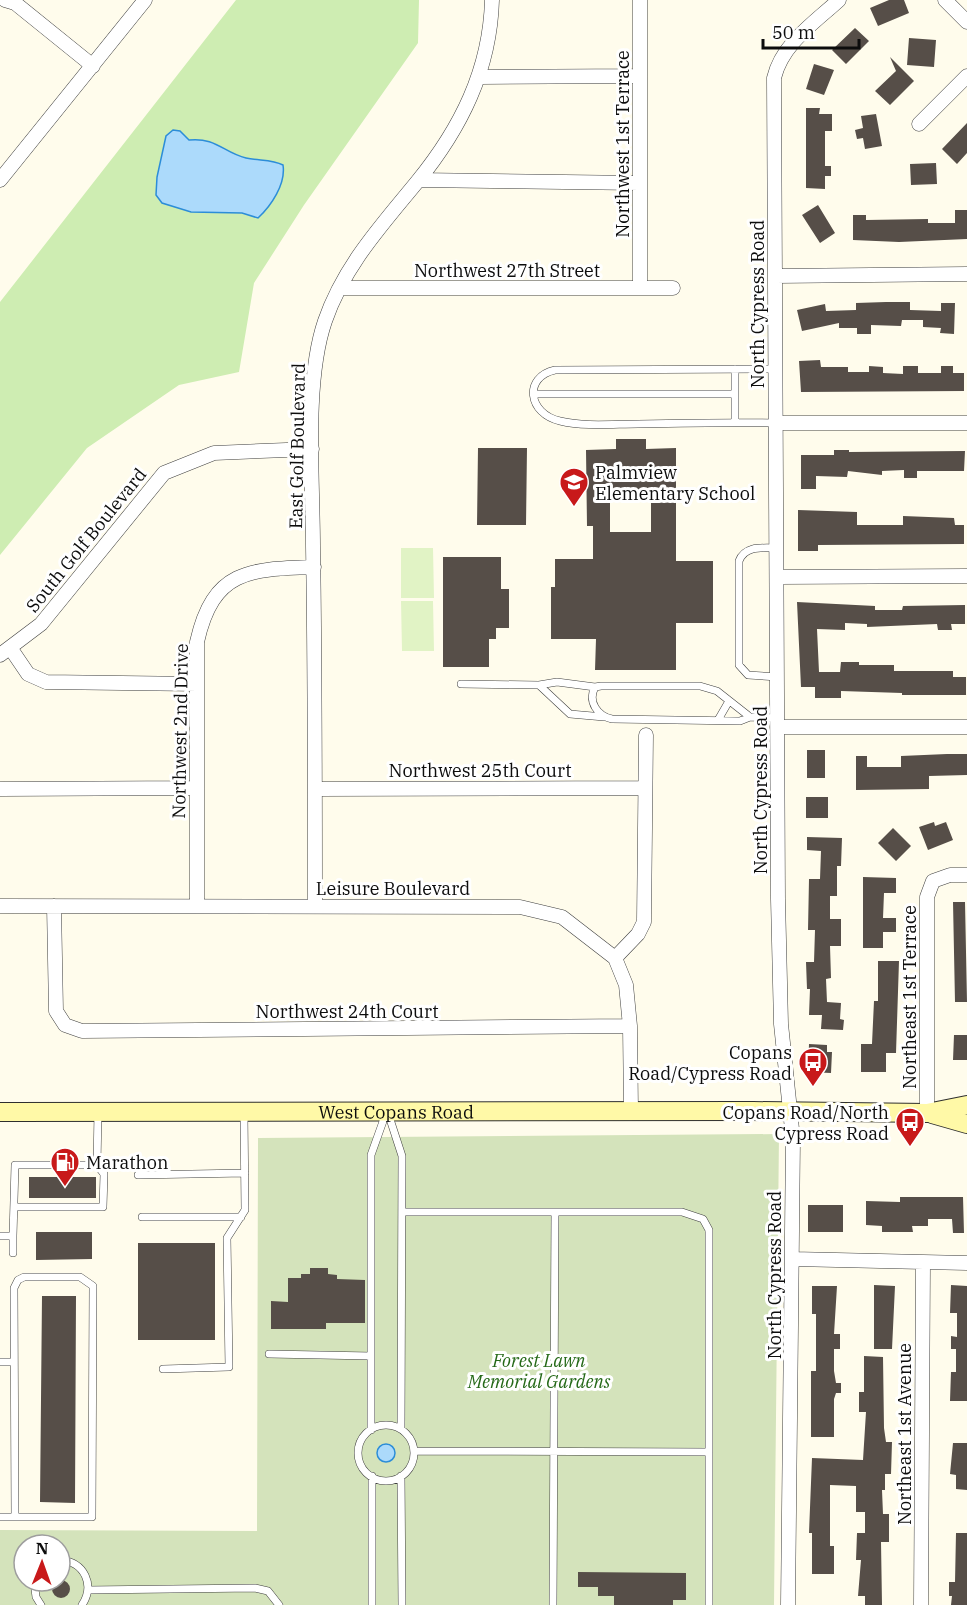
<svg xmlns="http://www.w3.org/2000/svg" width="967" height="1605" viewBox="0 0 967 1605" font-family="'IBM Plex Serif',serif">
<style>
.green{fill:#ceedb2}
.cemetery{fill:#d4e3bb;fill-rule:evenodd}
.pitch{fill:#e1f3c5}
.water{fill:#acdafb;stroke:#2c8dd8;stroke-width:1.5}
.building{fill:#564e48;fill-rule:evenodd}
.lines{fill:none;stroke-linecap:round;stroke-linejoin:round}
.lane-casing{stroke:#3f3f3f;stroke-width:8}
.street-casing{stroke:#3f3f3f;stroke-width:15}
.secondary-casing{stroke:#2e2e2e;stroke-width:20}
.lane{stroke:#fff;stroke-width:7}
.street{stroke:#fff;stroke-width:14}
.secondary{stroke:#fff9a7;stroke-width:18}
.labels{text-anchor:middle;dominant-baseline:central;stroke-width:6;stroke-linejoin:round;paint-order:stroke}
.street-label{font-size:18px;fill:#0c0c0c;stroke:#fff}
.poi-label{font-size:18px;fill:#0c0c0c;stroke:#fff;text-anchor:start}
.park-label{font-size:18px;font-style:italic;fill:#256918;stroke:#fff}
</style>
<rect width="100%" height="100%" fill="#fffcec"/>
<path class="green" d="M236,0H419L418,43L304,205L254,283L239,372L179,385L87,448L0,555V302Z"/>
<path class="cemetery" d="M779,1134L774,1605H0V1530L257,1531L258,1138ZM24,1545H60V1581H24Z"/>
<path class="pitch" d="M401,548H433L434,598H401Z
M401,601H433L434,651H402Z"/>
<path class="water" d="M173,130L180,131L189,140C216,137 224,153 246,158C259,161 272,159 283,165C286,184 271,206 258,218L242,213L191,212L162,203L156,195L157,177L166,136Z
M377 1453a9 9 0 1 1 18 0a9 9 0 1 1-18 0Z"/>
<path class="building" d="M889,0H904L909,13L878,26L870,8Z
M855,28L869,41L846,64L832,50Z
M909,38L936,40L934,67L907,65Z
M890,57L914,81L890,105L875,91L896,71Z
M814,64L834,70L824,95L806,89Z
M806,108H820L819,114H832V131H825V166H831V176H825V189L806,188Z
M876,114L882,146L865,149L863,138L857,139L855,130L863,128L861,116Z
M967,123V153L957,164L942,149Z
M936,163L937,184L911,185L910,164Z
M818,205L835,233L820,243L802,215Z
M955,210H967V239L899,242L853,240V215H866V220L928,219V223H955Z
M886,302H910V310L941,311V303H955L954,334L940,333L941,328L923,327V320H902L901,326L871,325V334H857V328H839V323L802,331L797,310L825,304L826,311L856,310V303Z
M820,360L821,367H848V372H869V366L883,367V373L903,374V366H918V373H941V366H953V373H964V391L801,392L799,361Z
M616,439H646V449L676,448V561H713V623H676V670H595L596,639H551V587H555V559H593V526H587L586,450L616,449ZM610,497H651V532H610Z
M478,448H527L526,525H477Z
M834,450H849V452L965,451L964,471H917V478H904V470L882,471V475L848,471L847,477L816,476V489H801V455H834Z
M798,510L857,512V525H903V516L954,518L955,525H964V544L818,545V551H798Z
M443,557H501V589H509V628H496V639H489V667H443Z
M797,602L875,606V610H902L903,606L965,605V624H951L952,630H938L937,624L867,627V624L845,623V630L817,629L819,672H840L841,662H859V665H894V671H953V677H966V695H902V693L841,691V698H815V687H801Z
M807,750H825V778H807Z
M947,754H967V775L929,776V789L856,790V756H867V767H901V756Z
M806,797H828V818H806Z
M934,822L935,826L946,822L953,840L928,850L919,827Z
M893,828L911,846L896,861L878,843Z
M807,837L842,838L841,866H837V896H830V919H841V946H830L831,978L826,979L827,1002L841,1003L840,1019L844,1020L843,1030L821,1029L822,1015H809L810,989H807L806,962H814L815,930H808L809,879H820L821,851L807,850Z
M863,877L896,878V893H884L883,918H896V932H883V948H863Z
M953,902H965L967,1002H955Z
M878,961H899L896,1053H886V1072H861V1044H872L874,1001H878Z
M954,1035H967V1060H953Z
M809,1044L827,1045V1052H832L831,1073L808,1072Z
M29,1177H96V1198H29Z
M900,1197H963L964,1233H953L952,1219H928V1226H912L913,1232H882V1226L866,1225V1201L900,1202Z
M808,1205H843V1232H808Z
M36,1232H92V1259L36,1260Z
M138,1243H215V1340H138Z
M310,1268H328V1274L337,1275V1279L365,1280V1323H326V1329H271V1301L288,1302V1278H301V1274H310Z
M874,1285L895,1286L892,1349H874Z
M951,1285L967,1286V1401H950L951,1372H956V1349H951V1336L957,1337V1313H950Z
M812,1286H837L834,1334H840V1349H834V1371L836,1383H841V1393H836L834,1399V1437H811V1371H816V1314H812Z
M42,1296H76L75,1503L40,1502Z
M864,1356L883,1357L884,1428L886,1442H892L891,1474H885V1490H882L883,1514H889V1542H881L882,1605H865V1596H858L861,1560H856L857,1533H865V1512H856V1486L830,1485V1546H834V1574H812V1533H809L812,1458L863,1460L866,1412H859V1392H864Z
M953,1443H967V1490L956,1489V1475L950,1474Z
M956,1533H967V1605H951L952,1596H949V1582H955Z
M578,1572L686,1573V1600H673V1605H614V1596H598V1587H578Z
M52 1589a9 9 0 1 1 18 0a9 9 0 1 1-18 0Z"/>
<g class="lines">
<g class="lane-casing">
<path id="lane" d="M735,369V423
M776,369L555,370C523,377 528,414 560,421C585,427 613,424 638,424C684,423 730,422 776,423
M534,394H735
M778,548C763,548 745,545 739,561V665L748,675L778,677
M461,684L539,685
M595,687L557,682L539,685L570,714L604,717
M750,717L740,721L612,719C598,716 587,702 595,687L601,686H700L717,691L750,717L778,718
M718,720L729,701
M388,1113L402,1156L401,1429
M138,1175L245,1173
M14,1207H103L104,1174L97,1165
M402,1212H682L703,1219L709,1230V1605
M142,1217H241
M0,1236H13L15,1165H97L98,1112
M13,1236V1253
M269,1354L371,1356
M0,1362H14
M163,1369L229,1367L227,1238L245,1210L244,1114
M358 1453a28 28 0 1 1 56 0a28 28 0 1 1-56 0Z
M371,1430V1155L386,1113
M414,1451L709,1452
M372,1476V1605
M401,1476L402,1605
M0,1517H92L93,1286L80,1277H24L18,1280L14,1288L15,1517
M60,1560C85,1562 95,1585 82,1605
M34,1581L36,1597L41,1605
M88,1590L255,1588L268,1591L279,1605
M553,1605L555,1212"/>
</g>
<g class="street-casing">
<path id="street" d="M5,0L15,3L93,66
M640,0V288
M945,0L967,22
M480,77L640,76
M919,124L967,76
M0,180L145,0
M419,180L639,183
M776,276L967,274
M340,288H673
M776,423H967
M778,577L967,576
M11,649L28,674L46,682L197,684
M0,655L41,624L164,473L214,453L312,449
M778,727H967
M0,789L197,788
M315,789L645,788
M197,905V642C213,570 249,569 314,567
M0,906L520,907L562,917L615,958L626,985L630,1026L631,1111
M54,906L56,1011L65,1025L82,1031L630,1026
M315,906C315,786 315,666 313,546C313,480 304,382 325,321C344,266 381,226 417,182C461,128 490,70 492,0
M615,958L638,934L644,922L646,735
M927,1113V897L933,881L950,875H967
M793,1259L967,1263
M788,1605L793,1139L781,1024L778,899L774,78C782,44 814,23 839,0
M921,1605L923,1263"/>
</g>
<g class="secondary-casing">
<g id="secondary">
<path id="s1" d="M0,1112L753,1111L927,1113L967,1105"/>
<path d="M932,1114L967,1124"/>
</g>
</g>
<use href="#lane" class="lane"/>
<use href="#street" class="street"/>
<use href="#secondary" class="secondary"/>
</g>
<defs>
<g id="school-pin" transform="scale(1.5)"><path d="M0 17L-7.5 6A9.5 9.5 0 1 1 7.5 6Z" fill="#c8191a" stroke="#fff"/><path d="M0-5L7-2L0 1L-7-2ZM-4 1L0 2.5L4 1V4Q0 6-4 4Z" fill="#fff"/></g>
<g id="bus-pin" transform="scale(1.5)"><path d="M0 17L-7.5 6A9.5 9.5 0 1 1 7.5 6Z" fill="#c8191a" stroke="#fff"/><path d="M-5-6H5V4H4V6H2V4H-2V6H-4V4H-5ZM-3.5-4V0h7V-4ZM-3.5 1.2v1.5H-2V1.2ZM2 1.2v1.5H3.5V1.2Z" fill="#fff"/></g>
<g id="fuel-pin" transform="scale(1.5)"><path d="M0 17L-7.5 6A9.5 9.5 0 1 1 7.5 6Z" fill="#c8191a" stroke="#fff"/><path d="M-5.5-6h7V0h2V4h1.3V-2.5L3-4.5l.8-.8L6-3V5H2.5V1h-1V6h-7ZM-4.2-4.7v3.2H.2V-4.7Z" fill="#fff"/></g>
</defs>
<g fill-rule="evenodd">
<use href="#school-pin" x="574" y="482"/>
<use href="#bus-pin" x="813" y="1062"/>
<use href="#bus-pin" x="910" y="1122"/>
<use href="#fuel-pin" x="65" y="1162"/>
</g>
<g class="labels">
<g class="street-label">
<text transform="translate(622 144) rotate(-90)">Northwest 1st Terrace</text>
<text x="507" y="270">Northwest 27th Street</text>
<text transform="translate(757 304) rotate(-90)">North Cypress Road</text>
<text transform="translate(297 446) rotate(-89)">East Golf Boulevard</text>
<text transform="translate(86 540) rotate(-51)">South Golf Boulevard</text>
<text transform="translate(180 731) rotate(-89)">Northwest 2nd Drive</text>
<text x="480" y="770">Northwest 25th Court</text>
<text transform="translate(760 790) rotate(-90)">North Cypress Road</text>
<text x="393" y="888">Leisure Boulevard</text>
<text transform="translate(909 997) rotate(-90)">Northeast 1st Terrace</text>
<text x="347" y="1011">Northwest 24th Court</text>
<text stroke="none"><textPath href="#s1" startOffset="396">West Copans Road</textPath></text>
<text transform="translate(774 1275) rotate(-90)">North Cypress Road</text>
<text transform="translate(904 1434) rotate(-90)">Northeast 1st Avenue</text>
</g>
<g class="poi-label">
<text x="595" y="472">Palmview<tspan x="595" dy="21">Elementary School</tspan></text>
<text x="792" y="1052" text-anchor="end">Copans<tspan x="792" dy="21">Road/Cypress Road</tspan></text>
<text x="889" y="1112" text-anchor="end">Copans Road/North<tspan x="889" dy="21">Cypress Road</tspan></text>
<text x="86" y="1162">Marathon</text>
</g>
<g class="park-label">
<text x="539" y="1360">Forest Lawn<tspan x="539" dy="21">Memorial Gardens</tspan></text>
</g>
</g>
<g transform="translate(42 1563) rotate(1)"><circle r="28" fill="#ffffff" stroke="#9e9e9e" stroke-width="1.5"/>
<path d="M0-4.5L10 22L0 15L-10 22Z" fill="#c8191a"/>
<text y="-9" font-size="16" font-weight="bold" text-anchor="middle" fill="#0c0c0c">N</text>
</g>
<path d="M763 39v9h96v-9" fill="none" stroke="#0c0c0c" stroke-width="3"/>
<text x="772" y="39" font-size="18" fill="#0c0c0c" stroke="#ffffff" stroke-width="4.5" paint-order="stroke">50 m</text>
</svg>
